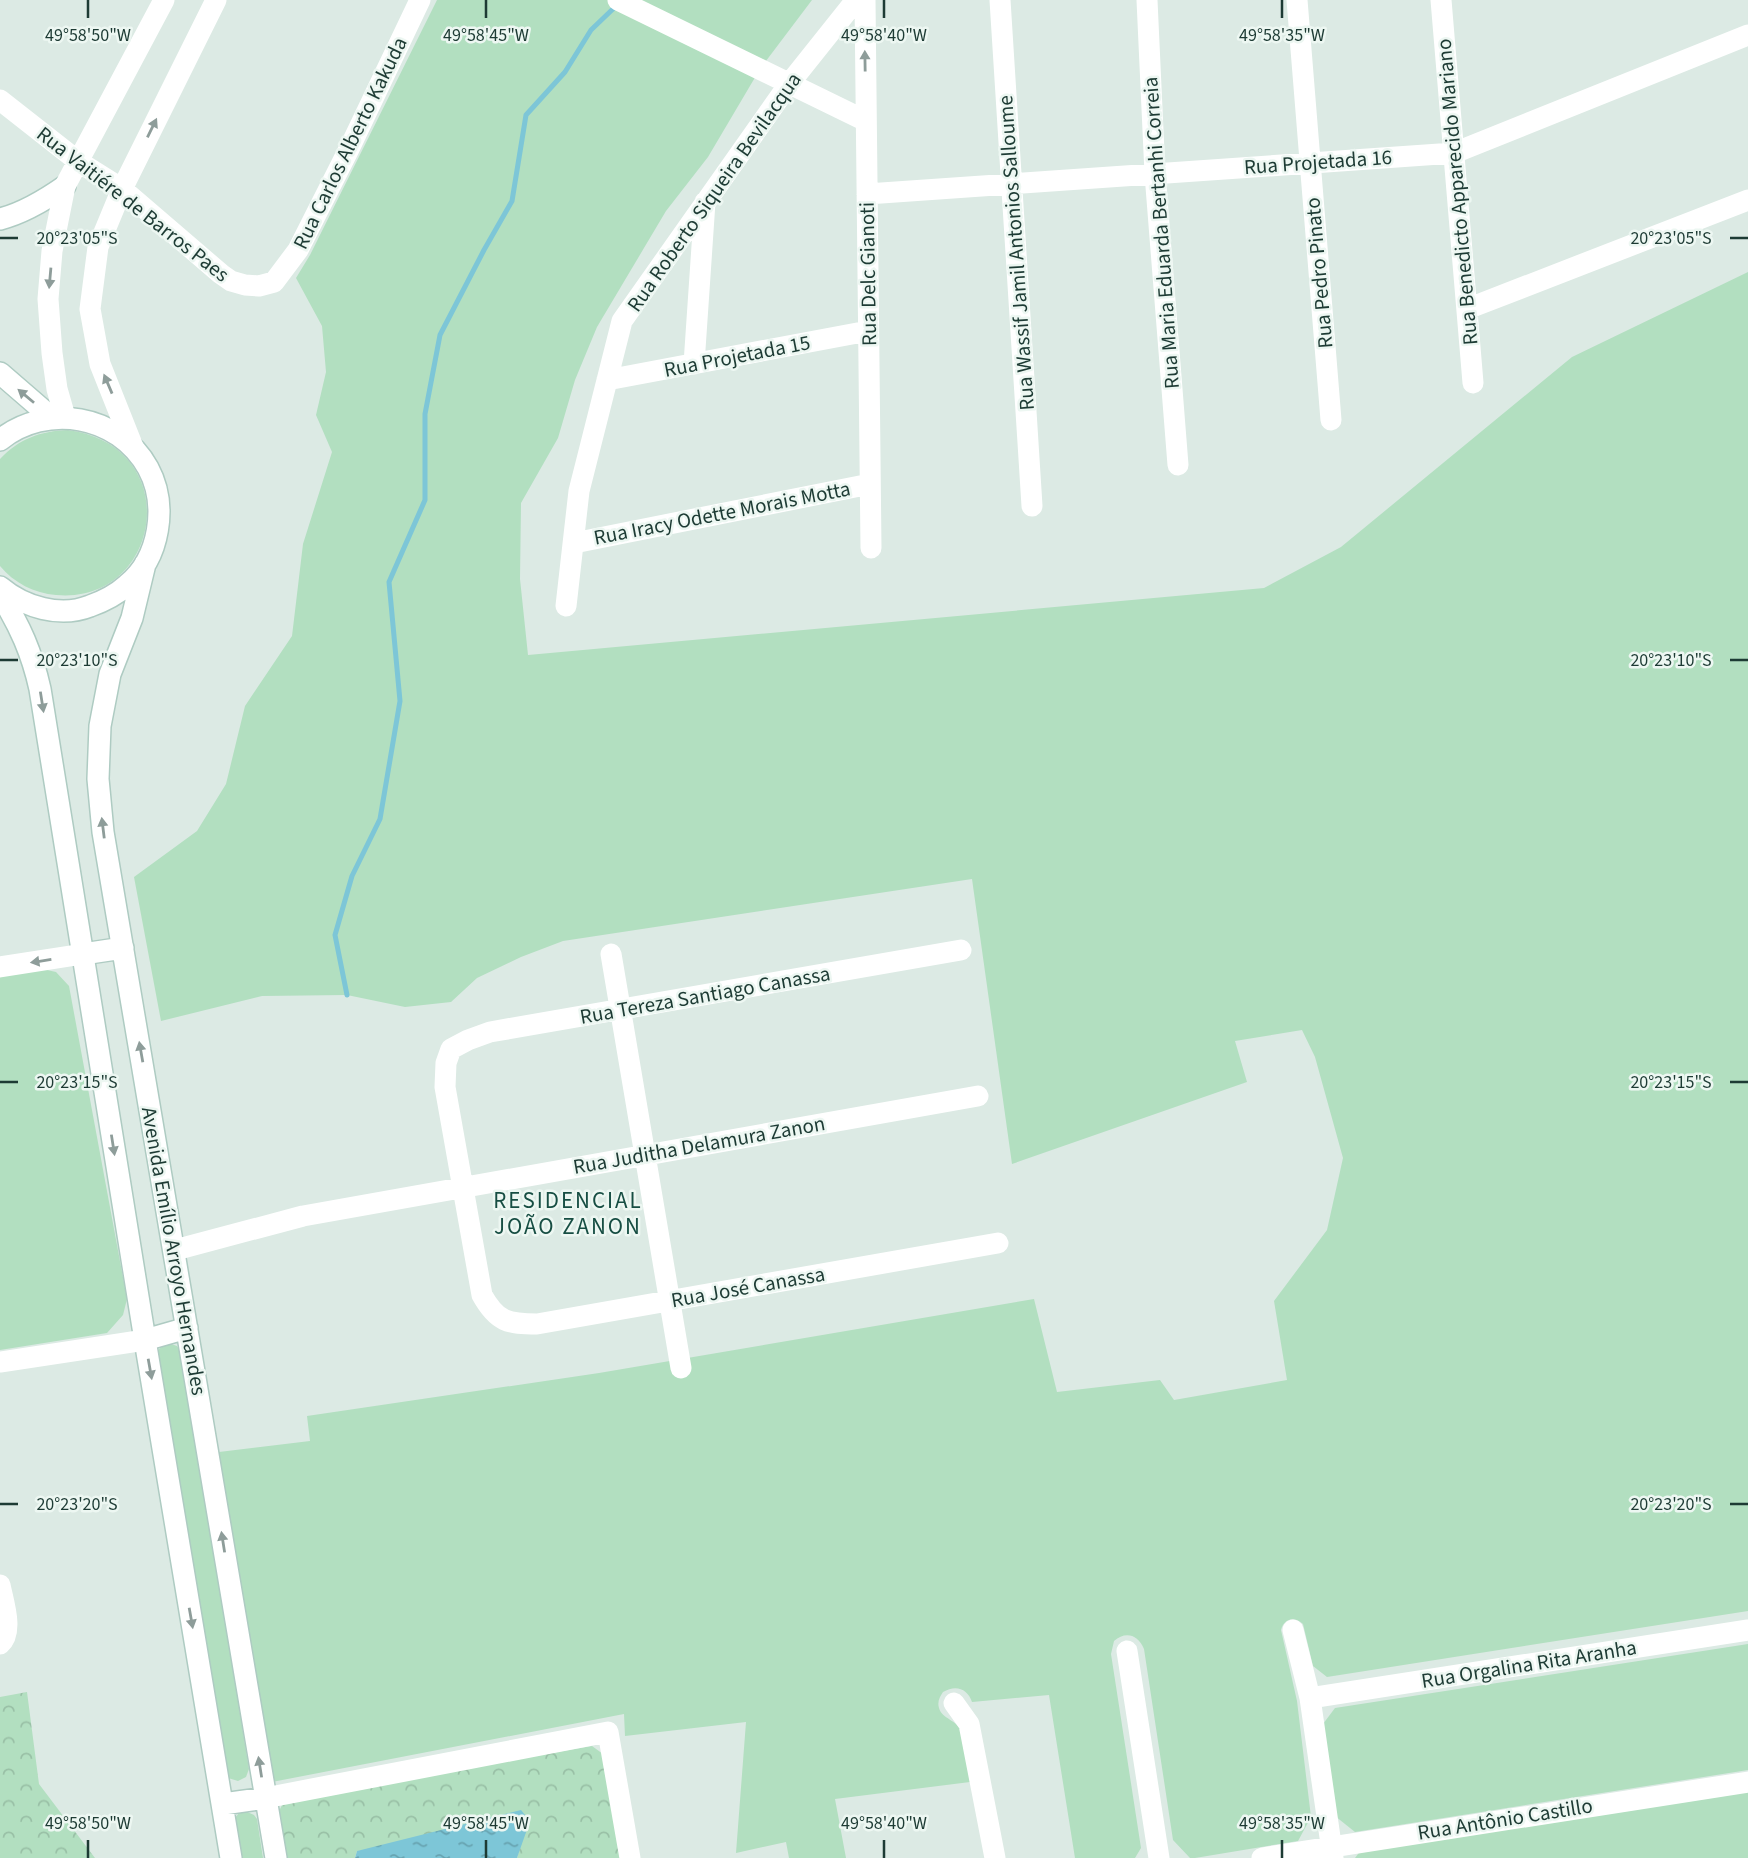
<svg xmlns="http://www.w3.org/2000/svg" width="1748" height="1858" viewBox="0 0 1748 1858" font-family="'Source Sans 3',sans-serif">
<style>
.green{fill:#b2dfc0}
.forest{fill:url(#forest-crowns)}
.water{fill:url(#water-ripples)}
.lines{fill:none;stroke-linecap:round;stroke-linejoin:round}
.stream{stroke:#7dc6d7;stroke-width:5}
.secondary-casing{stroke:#aecbc2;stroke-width:24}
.street{stroke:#fff;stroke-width:21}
.secondary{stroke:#fff;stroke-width:21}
.oneway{fill:#8e9d9a}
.ticks{fill:none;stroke:#1d3b34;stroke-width:2.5}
.labels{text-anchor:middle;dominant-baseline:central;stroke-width:5;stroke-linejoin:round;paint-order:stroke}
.street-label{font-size:21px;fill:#1d3b34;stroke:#edf7f2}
.neighbourhood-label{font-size:23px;letter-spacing:2px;fill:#174e43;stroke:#edf7f2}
.ticks-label{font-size:18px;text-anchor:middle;fill:#1d3b34;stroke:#edf7f2;stroke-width:5;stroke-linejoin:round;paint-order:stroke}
</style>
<defs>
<pattern id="forest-crowns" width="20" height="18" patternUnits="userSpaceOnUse" patternTransform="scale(1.75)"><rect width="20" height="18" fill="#b2dfc0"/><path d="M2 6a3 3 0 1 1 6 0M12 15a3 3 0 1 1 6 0" fill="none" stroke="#99c0a6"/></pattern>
<pattern id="water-ripples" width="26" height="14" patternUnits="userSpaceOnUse" patternTransform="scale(1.75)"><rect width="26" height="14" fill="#7dc6d7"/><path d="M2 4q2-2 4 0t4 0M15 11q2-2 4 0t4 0" fill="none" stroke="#66a2af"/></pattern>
</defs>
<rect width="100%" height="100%" fill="#dceae4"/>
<path class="green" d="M437,0H812L760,69L708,157L666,211L597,327L575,380L558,438L521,503L520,579L528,655L1264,588L1341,547L1572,357L1748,272V1611L1327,1677L1313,1666L1303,1624C1295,1616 1284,1618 1281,1630L1297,1701L1311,1817L1298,1841L1195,1858H1190L1173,1840L1144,1649C1138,1634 1125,1631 1114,1641L1111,1654L1141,1848L1135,1858H1075L1049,1695L972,1702C968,1689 956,1684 943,1692C940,1697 937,1701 939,1708C942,1719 957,1720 961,1731C967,1745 968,1767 970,1782L835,1799L846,1858H789L786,1842L736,1853L746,1722L625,1736L624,1714L272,1782L219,1452L310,1441L307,1416L599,1373L1034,1299L1057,1392L1160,1380L1174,1400L1287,1380L1274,1301L1327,1230L1343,1158L1315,1057L1302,1030L1235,1041L1247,1082L1012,1164L972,879L563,941L521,957L477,978L451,1002L405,1007L347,995L262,996L161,1021L134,877L197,831L226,784L245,706L292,636L303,544L332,452L316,415L326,372L322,326L296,278L310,255Z
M68,430C187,446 162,605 56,595C34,593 14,583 0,566V459C19,439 40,431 68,430Z
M38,968L56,972L69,986L127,1299L123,1315L107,1333L0,1350V974Z
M168,1343L177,1346L182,1354L249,1769L246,1777L238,1781L228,1778L225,1774L157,1354L159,1349Z
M1748,1644V1770L1355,1832L1335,1816L1323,1724L1335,1708Z
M1748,1790V1858H1355L1361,1850Z
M245,1811L254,1815L257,1819L263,1858H239L234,1819L240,1812Z"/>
<path class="forest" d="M27,1692L39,1784L95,1858H0V1697Z
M592,1746L603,1754L620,1858H517L521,1843L357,1851L355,1858H285L278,1813L285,1799Z"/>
<path class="water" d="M521,1810L530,1821L517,1858H355L357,1851Z"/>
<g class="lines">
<path class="stream" d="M347,995L335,935L352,876L380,819L400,701L389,582L425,500V414L440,335L484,250L512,201L526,115L565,72L591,30L616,6"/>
<g class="secondary-casing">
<path id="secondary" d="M0,219C24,213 45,200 65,186
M0,373L52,418
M0,440C46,403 118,414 148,468C168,505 160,558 127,585C116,595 104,601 90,606C60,618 24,607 0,587
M145,564L132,618L110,674L100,726L98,779L103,832L276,1858
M0,594C20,626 32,653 40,689L145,1340L231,1858
M83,954L123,948
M145,1340L187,1328
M223,1804L265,1798"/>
</g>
<path class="street" d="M618,0L866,121
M865,0L871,548
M1000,0L1032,506
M1147,0L1155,174L1178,465
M1297,0L1331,420
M1441,0L1473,383
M0,100L79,162L122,189L221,274L231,281L245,285L259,286L274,282L298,250L349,149L420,0
M867,194L1454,153L1748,35
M1467,309L1748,200
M694,364L705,202
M607,380L868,331
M65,417L57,389L52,353L48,299L52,251L65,186L164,0
M133,447L100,364L90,309L98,247L122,189L216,0
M574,543L870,484
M566,606L579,491L622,321L789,84L856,0
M961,950L490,1032L468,1040L451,1049L446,1063L445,1087L482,1295C497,1322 508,1324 537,1324L998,1243
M611,954L681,1368
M0,967L83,954
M175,1250L303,1216L978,1096
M0,1362L145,1340
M0,1585C3,1601 14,1632 0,1644
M1293,1630L1310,1698L1333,1858
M1127,1651L1159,1858
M1310,1698L1748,1630
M954,1703L969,1724L995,1858
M265,1798L608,1732L630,1858
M1262,1858L1748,1782"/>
<use href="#secondary" class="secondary"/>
</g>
<defs><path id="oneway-solid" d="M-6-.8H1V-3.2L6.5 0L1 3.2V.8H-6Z" transform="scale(1.75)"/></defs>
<g class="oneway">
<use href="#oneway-solid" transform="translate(865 61) rotate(-91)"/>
<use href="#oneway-solid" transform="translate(152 128) rotate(-64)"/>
<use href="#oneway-solid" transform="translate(50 278) rotate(95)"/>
<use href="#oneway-solid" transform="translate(108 384) rotate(-113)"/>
<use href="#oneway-solid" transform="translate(26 396) rotate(-140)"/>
<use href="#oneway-solid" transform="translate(42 702) rotate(81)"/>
<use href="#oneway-solid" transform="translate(103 828) rotate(-97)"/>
<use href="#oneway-solid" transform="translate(41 961) rotate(171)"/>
<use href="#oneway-solid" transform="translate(141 1052) rotate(-100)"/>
<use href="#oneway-solid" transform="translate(113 1145) rotate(81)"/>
<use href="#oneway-solid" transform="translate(150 1369) rotate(80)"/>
<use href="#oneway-solid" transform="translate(223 1542) rotate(-99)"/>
<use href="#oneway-solid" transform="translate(191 1618) rotate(80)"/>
<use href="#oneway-solid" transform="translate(260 1767) rotate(-99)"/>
</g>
<path class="ticks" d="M88,0V18M486,0V18M884,0V18M1282,0V18M0,238H18M1730,238H1748M0,660H18M1730,660H1748M0,1082H18M1730,1082H1748M0,1504H18M1730,1504H1748M88,1840V1858M486,1840V1858M884,1840V1858M1282,1840V1858"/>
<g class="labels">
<g class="street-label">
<text transform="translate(350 143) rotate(-64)">Rua Carlos Alberto Kakuda</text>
<text transform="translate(1318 162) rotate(-4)">Rua Projetada 16</text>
<text transform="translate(714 192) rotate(-55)">Rua Roberto Siqueira Bevilacqua</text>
<text transform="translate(1457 192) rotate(-95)">Rua Benedicto Apparecido Mariano</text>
<text transform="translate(133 204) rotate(38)">Rua Vaitiére de Barros Paes</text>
<text transform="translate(1161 233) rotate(-94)">Rua Maria Eduarda Bertanhi Correia</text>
<text transform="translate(1016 253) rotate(-94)">Rua Wassif Jamil Antonios Salloume</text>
<text transform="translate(1319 273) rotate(-95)">Rua Pedro Pinato</text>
<text transform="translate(868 274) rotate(-91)">Rua Delc Gianoti</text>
<text transform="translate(737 356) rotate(-11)">Rua Projetada 15</text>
<text transform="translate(722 513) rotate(-11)">Rua Iracy Odette Morais Motta</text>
<text transform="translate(705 995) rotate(-10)">Rua Tereza Santiago Canassa</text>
<text transform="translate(699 1145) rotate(-10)">Rua Juditha Delamura Zanon</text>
<text transform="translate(174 1251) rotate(80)">Avenida Emílio Arroyo Hernandes</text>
<text transform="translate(748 1287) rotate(-10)">Rua José Canassa</text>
<text transform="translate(1529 1664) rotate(-9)">Rua Orgalina Rita Aranha</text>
<text transform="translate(1505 1819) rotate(-9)">Rua Antônio Castillo</text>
</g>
<g class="neighbourhood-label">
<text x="568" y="1200">RESIDENCIAL<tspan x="568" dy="26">JOÃO ZANON</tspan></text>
</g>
</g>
<g class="ticks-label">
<text x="88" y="41">49°58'50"W</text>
<text x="486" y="41">49°58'45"W</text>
<text x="884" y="41">49°58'40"W</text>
<text x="1282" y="41">49°58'35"W</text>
<text x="77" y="244">20°23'05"S</text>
<text x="1671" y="244">20°23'05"S</text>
<text x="77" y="666">20°23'10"S</text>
<text x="1671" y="666">20°23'10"S</text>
<text x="77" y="1088">20°23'15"S</text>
<text x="1671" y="1088">20°23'15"S</text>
<text x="77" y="1510">20°23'20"S</text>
<text x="1671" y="1510">20°23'20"S</text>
<text x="88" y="1829">49°58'50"W</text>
<text x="486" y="1829">49°58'45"W</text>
<text x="884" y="1829">49°58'40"W</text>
<text x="1282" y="1829">49°58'35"W</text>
</g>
</svg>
